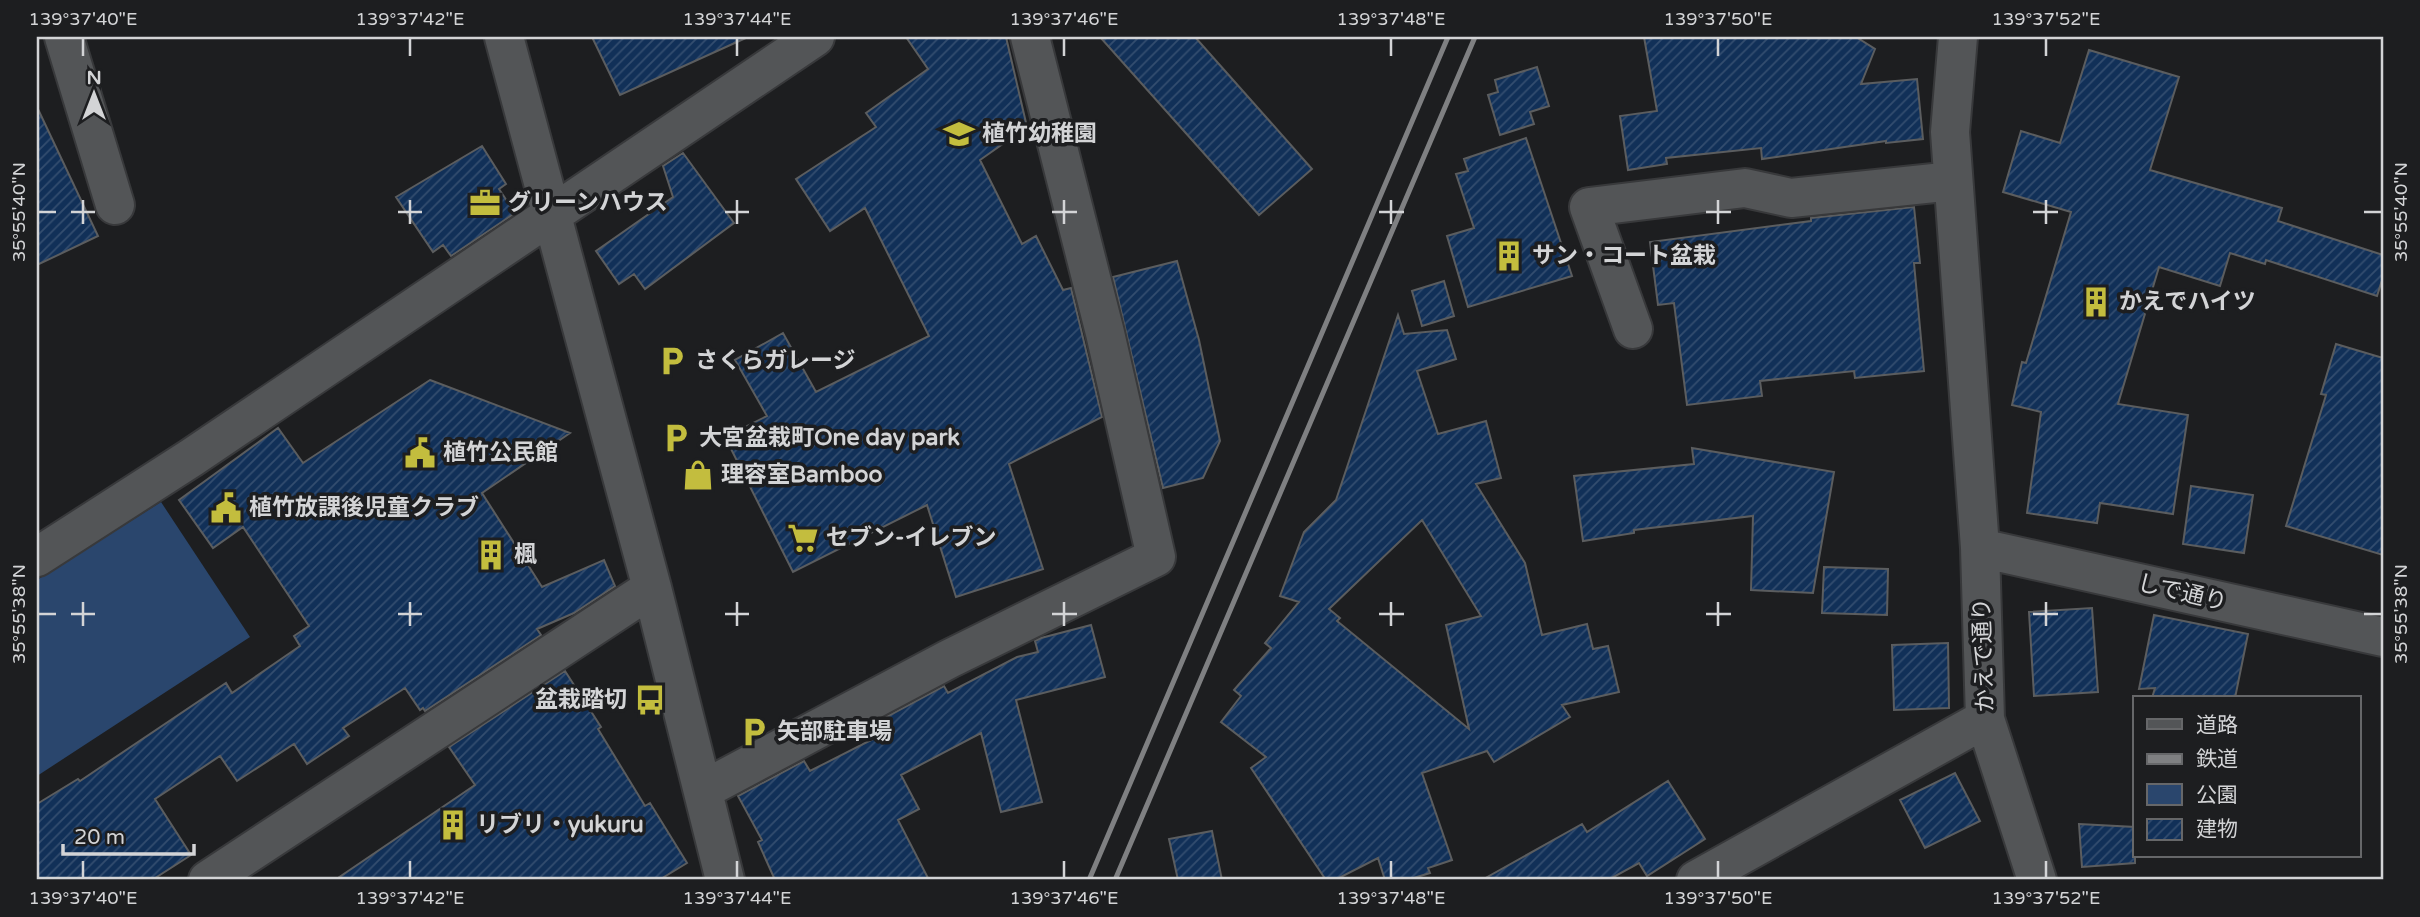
<svg xmlns="http://www.w3.org/2000/svg" width="2420" height="917" viewBox="0 0 2420 917" font-family="'Varela Round','Noto Sans JP',sans-serif">
<style>
.park{fill:#2a466d}
.building{fill:url(#building-hatch);stroke:#5b5d5f;stroke-width:2;fill-rule:evenodd}
.lines{fill:none;stroke-linecap:round;stroke-linejoin:round}
.minor-casing{stroke:#38393b;stroke-width:42}
.minor{stroke:#535557;stroke-width:38}
.rail{stroke:#7f8082;stroke-width:5}
.ticks{fill:none;stroke:#d3d4d6;stroke-width:2.5}
.labels{text-anchor:middle;dominant-baseline:central;stroke-width:7;stroke-linejoin:round;paint-order:stroke}
.poi-label{font-size:23px;font-weight:bold;fill:#d3d4d6;stroke:#1d1e20;text-anchor:start}
.street-label{font-size:23px;fill:#d3d4d6;stroke:#1d1e20}
.neatline{fill:none;stroke:#d3d4d6;stroke-width:2.5}
.ticks-label{font-size:18px;text-anchor:middle;fill:#d3d4d6}
</style>
<defs>
<pattern id="building-hatch" width="6" height="6" patternUnits="userSpaceOnUse" patternTransform="scale(1.75)"><rect width="6" height="6" fill="#113058"/><path d="M-1 1l2-2M0 6l6-6M5 7l2-2" fill="none" stroke="#334d6f"/></pattern>
</defs>
<rect width="100%" height="100%" fill="#1d1e20"/>
<path class="park" d="M161,502L250,637L37,776V580Z"/>
<path class="building" d="M592,37H748L620,95Z
M906,37H1006L1027,127L980,160L1022,244L1036,236L1063,290L1071,288L1102,417L1009,464L1043,569L956,597L927,505L793,572L725,437L767,416L735,360L783,333L816,392L929,336L865,208L830,231L796,179L876,127L866,113L928,69Z
M1100,37H1195L1312,169L1259,215Z
M1644,37H1856L1875,49L1861,84L1917,79L1923,139L1886,143V141L1762,159L1761,148L1666,158L1667,164L1628,170L1620,116L1657,111Z
M2089,50L2179,77L2150,170L2282,208L2278,221L2383,255V277L2377,296L2266,260L2265,264L2230,253L2220,286L2159,267L2118,404L2188,415L2173,514L2100,503L2097,523L2027,513L2041,412L2012,405L2022,362L2026,363L2071,212L2003,192L2021,131L2060,143Z
M1537,67L1549,106L1530,112L1534,124L1500,135L1488,95L1498,92L1495,80Z
M37,107L98,236L37,265Z
M1526,138L1572,276L1468,307L1447,236L1474,228L1456,174L1468,171L1464,159Z
M482,146L506,184L499,189L515,213L451,256L443,245L433,252L396,197Z
M683,153L734,223L645,289L634,274L619,284L596,251L673,197L663,166Z
M1914,207L1920,263H1914L1924,371L1855,378L1854,371L1760,381L1762,396L1687,405L1674,303L1658,305L1650,242L1811,221V218Z
M1177,261L1199,340L1220,441L1203,478L1163,488L1113,277Z
M1444,281L1454,316L1422,326L1412,291Z
M1398,315L1404,334L1447,330L1456,359L1417,371L1438,434L1486,421L1501,478L1476,484L1525,563L1542,635L1587,624L1593,649L1608,646L1619,692L1562,705L1570,717L1494,762L1487,751L1422,773L1452,860L1428,868L1430,873L1407,880H1385L1378,858L1335,880H1326L1251,768L1266,757L1221,722L1241,696L1234,690L1271,648L1265,643L1299,602L1280,596L1304,532L1336,500ZM1422,520L1481,616L1446,625L1469,729L1337,621L1340,618L1329,609Z
M2336,344L2383,358V555L2286,526L2326,395L2321,394Z
M430,380L570,433L482,493L542,587L604,560L615,586L574,613L537,629L541,635L425,711L423,708L420,710L405,688L343,728L349,736L307,764L294,744L237,781L220,756L155,799L191,855L152,880H37V804L78,779L80,781L226,683L232,693L300,646L294,636L309,626L243,527L213,548L179,500L278,428L303,463Z
M1692,448L1834,472L1813,593L1751,590L1753,516L1634,530V533L1583,541L1574,476L1694,464Z
M2191,486L2253,495L2244,553L2183,544Z
M1824,567L1888,569L1887,615L1822,613Z
M2092,608L2098,692L2034,696L2029,612Z
M2154,615L2248,634L2235,698H2152L2155,688L2139,689Z
M1091,625L1105,677L1016,700L1042,802L1001,812L981,733L901,775L919,809L898,820L929,880H775L758,842L762,840L738,796L804,761L810,771L881,735L875,723L944,686L948,693L1017,657L1038,652L1035,641L1041,638Z
M1948,643L1949,708L1894,710L1892,645Z
M565,671L601,727L598,729L645,806L650,803L687,863L659,880H335L475,785L449,747Z
M1955,773L1980,821L1925,848L1900,800Z
M1668,781L1705,839L1647,876L1639,863L1608,880H1482L1582,824L1587,832Z
M2079,824L2135,827V863L2082,867Z
M1212,831L1222,880H1178L1169,839Z"/>
<g class="lines">
<g class="minor-casing">
<path id="minor" d="M64,37L115,205
M504,37L652,588L725,880
M1958,37L1950,132L1980,548L1985,719L2037,880
M1633,329L1589,207L1745,188L1791,198L1953,181
M1980,548L2383,637
M37,557L191,458L815,37
M703,790L949,659L1156,557L1105,333L1030,37
M208,880L652,588
M1696,880L1985,719"/>
</g>
<use href="#minor" class="minor"/>
<path class="rail" d="M1089,880L1448,37
M1115,880L1475,37"/>
</g>
<path class="ticks" d="M83,38V56M410,38V56M737,38V56M1064,38V56M1391,38V56M1718,38V56M2046,38V56M83,200V224M410,200V224M737,200V224M1064,200V224M1391,200V224M1718,200V224M2046,200V224M38,212H56M71,212H95M398,212H422M725,212H749M1052,212H1077M1379,212H1404M1706,212H1731M2033,212H2058M2364,212H2382M83,602V626M410,602V626M737,602V626M1064,602V626M1391,602V626M1718,602V626M2046,602V626M38,614H56M71,614H95M398,614H422M725,614H749M1052,614H1077M1379,614H1404M1706,614H1731M2033,614H2058M2364,614H2382M83,861V878M410,861V878M737,861V878M1064,861V878M1391,861V878M1718,861V878M2046,861V878"/>
<defs>
<g id="school-bare" transform="scale(2.415)"><path d="M0-5L7-2L0 1L-7-2ZM-4 1L0 2.5L4 1V4Q0 6-4 4Z" fill="#c3bd3e" stroke="#1d1e20" stroke-width="2.5" paint-order="stroke"/></g>
<g id="office-bare" transform="scale(2.415)"><path d="M-6-3h4V-5.5h4V-3h4V5H-6ZM-1-4.5V-3h2v-1.5ZM-6 0V1H6V0Z" fill="#c3bd3e" stroke="#1d1e20" stroke-width="2.5" paint-order="stroke"/></g>
<g id="building-bare" transform="scale(2.415)"><path d="M-4-6H4V6H1V3H-1V6H-4ZM-2.5-4.3h1.7v1.8h-1.7ZM.8-4.3h1.7v1.8H.8ZM-2.5-1h1.7V.8h-1.7ZM.8-1h1.7V.8H.8Z" fill="#c3bd3e" stroke="#1d1e20" stroke-width="2.5" paint-order="stroke"/></g>
<g id="parking-bare" transform="scale(2.415)"><path d="M-3.5-5.5H1a3.5 3.5 0 0 1 0 7H-1V5.5H-3.5ZM-1-3.4V-.6H.8a1.4 1.4 0 0 0 0-2.8Z" fill="#c3bd3e" stroke="#1d1e20" stroke-width="2.5" paint-order="stroke"/></g>
<g id="civic-bare" transform="scale(2.415)"><path d="M-.6-6.5H3V-4.5H.6V-3L4-1V1h2V6H-6V1h2V-1L-.6-3ZM-1.2 2.5V6h2.4V2.5Z" fill="#c3bd3e" stroke="#1d1e20" stroke-width="2.5" paint-order="stroke"/></g>
<g id="shop-bare" transform="scale(2.415)"><path d="M-5-2.5h2.3a2.7 3.5 0 0 1 5.4 0H5L5.5 6h-11ZM-1.5-2.5h3a1.5 2.3 0 0 0-3 0Z" fill="#c3bd3e" stroke="#1d1e20" stroke-width="2.5" paint-order="stroke"/></g>
<g id="supermarket-bare" transform="scale(2.415)"><path d="M-6-5.5h2.5l.6 2H6L4.5 2H-2.5L-4.4-4H-6ZM-1.5 3.2a1.3 1.3 0 1 0 .1 0ZM3 3.2a1.3 1.3 0 1 0 .1 0Z" fill="#c3bd3e" stroke="#1d1e20" stroke-width="2.5" paint-order="stroke"/></g>
<g id="bus-bare" transform="scale(2.415)"><path d="M-5-6H5V4H4V6H2V4H-2V6H-4V4H-5ZM-3.5-4V0h7V-4ZM-3.5 1.2v1.5H-2V1.2ZM2 1.2v1.5H3.5V1.2Z" fill="#c3bd3e" stroke="#1d1e20" stroke-width="2.5" paint-order="stroke"/></g>
</defs>
<g fill-rule="evenodd">
<use href="#school-bare" x="959" y="134"/>
<use href="#office-bare" x="485" y="203"/>
<use href="#building-bare" x="1509" y="256"/>
<use href="#building-bare" x="2096" y="302"/>
<use href="#parking-bare" x="672" y="361"/>
<use href="#parking-bare" x="676" y="438"/>
<use href="#civic-bare" x="420" y="453"/>
<use href="#shop-bare" x="698" y="475"/>
<use href="#civic-bare" x="226" y="508"/>
<use href="#supermarket-bare" x="803" y="538"/>
<use href="#building-bare" x="491" y="555"/>
<use href="#bus-bare" x="650" y="700"/>
<use href="#parking-bare" x="754" y="732"/>
<use href="#building-bare" x="453" y="825"/>
</g>
<g class="labels">
<g class="poi-label">
<text x="982" y="134">植竹幼稚園</text>
<text x="508" y="203">グリーンハウス</text>
<text x="1532" y="256">サン・コート盆栽</text>
<text x="2119" y="302">かえでハイツ</text>
<text x="695" y="361">さくらガレージ</text>
<text x="699" y="438">大宮盆栽町One day park</text>
<text x="443" y="453">植竹公民館</text>
<text x="721" y="475">理容室Bamboo</text>
<text x="249" y="508">植竹放課後児童クラブ</text>
<text x="826" y="538">セブン-イレブン</text>
<text x="514" y="555">楓</text>
<text x="627" y="700" text-anchor="end">盆栽踏切</text>
<text x="777" y="732">矢部駐車場</text>
<text x="476" y="825">リブリ・yukuru</text>
</g>
<g class="street-label">
<text transform="translate(2182 593) rotate(13)">しで通り</text>
<text transform="translate(1984 655) rotate(-92)">かえで通り</text>
</g>
</g>
<rect width="2420" height="917" fill="none" stroke="#1d1e20" stroke-width="77"/>
<rect x="2133" y="696" width="228" height="161" fill="#1d1e20" stroke="#666769" stroke-width="2"/>
<rect x="2147" y="719" width="35" height="10" fill="#535557" stroke="#666769" stroke-width="2"/>
<text x="2196" y="732" font-size="21" fill="#d3d4d6">道路</text>
<rect x="2147" y="754" width="35" height="10" fill="#7f8082" stroke="#666769" stroke-width="2"/>
<text x="2196" y="766" font-size="21" fill="#d3d4d6">鉄道</text>
<rect x="2147" y="784" width="35" height="21" fill="#2a466d" stroke="#666769" stroke-width="2"/>
<text x="2196" y="802" font-size="21" fill="#d3d4d6">公園</text>
<rect x="2147" y="819" width="35" height="21" fill="url(#building-hatch)" stroke="#666769" stroke-width="2"/>
<text x="2196" y="836" font-size="21" fill="#d3d4d6">建物</text>
<g transform="translate(94 94)" stroke="#1d1e20" stroke-width="5" paint-order="stroke">
<path d="M0-5L12 26L0 18L-12 26Z" fill="#d3d4d6"/>
<text y="-10" font-size="19" font-weight="bold" text-anchor="middle" fill="#d3d4d6">N</text>
</g>
<path d="M63 844v10h131v-10" fill="none" stroke="#d3d4d6" stroke-width="3.5"/>
<text x="74" y="844" font-size="21" fill="#d3d4d6" stroke="#1d1e20" stroke-width="5" paint-order="stroke">20 m</text>
<rect x="38" y="38" width="2344" height="840" class="neatline"/>
<g class="ticks-label">
<text x="83" y="25">139°37'40"E</text>
<text x="410" y="25">139°37'42"E</text>
<text x="737" y="25">139°37'44"E</text>
<text x="1064" y="25">139°37'46"E</text>
<text x="1391" y="25">139°37'48"E</text>
<text x="1718" y="25">139°37'50"E</text>
<text x="2046" y="25">139°37'52"E</text>
<text transform="translate(19 212) rotate(-90)" y="6">35°55'40"N</text>
<text transform="translate(2401 212) rotate(-90)" y="6">35°55'40"N</text>
<text transform="translate(19 614) rotate(-90)" y="6">35°55'38"N</text>
<text transform="translate(2401 614) rotate(-90)" y="6">35°55'38"N</text>
<text x="83" y="904">139°37'40"E</text>
<text x="410" y="904">139°37'42"E</text>
<text x="737" y="904">139°37'44"E</text>
<text x="1064" y="904">139°37'46"E</text>
<text x="1391" y="904">139°37'48"E</text>
<text x="1718" y="904">139°37'50"E</text>
<text x="2046" y="904">139°37'52"E</text>
</g>
</svg>
